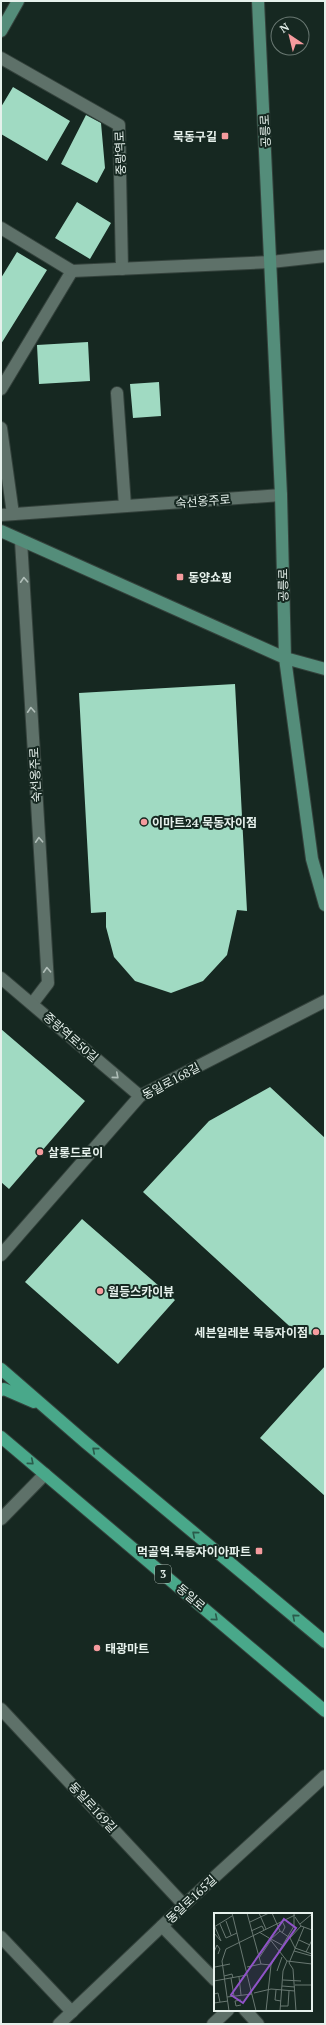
<svg xmlns="http://www.w3.org/2000/svg" width="326" height="2025" viewBox="0 0 326 2025" font-family="'PT Serif','Noto Sans KR',serif">
<style>
.building{fill:#a0dac2}
.lines{fill:none;stroke-linecap:round;stroke-linejoin:round}
.lane-casing{stroke:#34423c;stroke-width:14}
.street-casing{stroke:#34423c;stroke-width:14}
.secondary-casing{stroke:#34423c;stroke-width:14}
.primary-casing{stroke:#34423c;stroke-width:14}
.lane{stroke:#5e7169;stroke-width:12}
.street{stroke:#5e7169;stroke-width:12}
.secondary{stroke:#548d7a;stroke-width:12}
.primary{stroke:#49a88a;stroke-width:12}
.oneway{stroke:#b0beb8}
.oneway2{stroke:#2a5b4b}
.poi-dot{fill:#f59b9e;stroke:#162821;stroke-width:1.5}
.labels{text-anchor:middle;dominant-baseline:central;stroke-width:4;stroke-linejoin:round;paint-order:stroke}
.shield{fill:#162821;stroke:#a8b5af;stroke-width:1}
.shield-label{font-size:11px;font-weight:bold;fill:#e6f1ec}
.street-label{font-size:12px;fill:#e6f1ec;stroke:#162821}
.poi-label{font-size:12px;font-weight:bold;fill:#e6f1ec;stroke:#162821;text-anchor:start}
.inset-road{fill:none;stroke:#697872;stroke-width:1}
.view{fill:#9053c8;fill-opacity:0.15;stroke:#9053c8;stroke-width:2}
.inset-edge{fill:none;stroke:#e6f1ec;stroke-width:2}
</style>
<rect width="100%" height="100%" fill="#162821"/>
<path class="building" d="M13,87L70,121L47,161L1,134V107Z
M86,115L101,123L105,168L97,183L61,164Z
M77,202L111,223L90,259L55,238Z
M17,252L47,270L1,344V278Z
M88,342L90,381L39,384L37,345Z
M159,382L161,416L133,418L130,384Z
M235,684L247,911L237,910L227,955L203,981L171,993L135,981L114,957L106,927V912L91,913L79,693Z
M1,1029L85,1101L9,1189L1,1182Z
M270,1087L325,1138V1335L298,1334L143,1192L209,1121Z
M82,1219L175,1300L118,1364L25,1282Z
M325,1366V1496L260,1438Z"/>
<g class="lines">
<g class="lane-casing">
<path id="lane" d="M1,58L119,125L122,269
M1,389L72,271
M117,393L125,506
M1,428L13,514
M1,515L281,495
M21,541L48,983L32,1004
M1,1709L184,1905
M162,1926L215,1980
M1,1937L72,2012
M245,2010L258,2024
M213,2024L228,2010"/>
</g>
<g class="street-casing">
<path id="street" d="M1,228L72,271L271,262L325,256
M1,978L140,1096
M1,1255L140,1096L325,1001
M1,1519L45,1474
M59,2024L184,1905L325,1776"/>
</g>
<g class="secondary-casing">
<path id="secondary" d="M258,1L281,495L285,658L312,859L325,905
M1,31L18,1
M1,531L285,658L325,669"/>
</g>
<g class="primary-casing">
<path id="primary" d="M1,1369L85,1442L325,1642
M1,1390L4,1389L34,1402
M1,1437L325,1711"/>
</g>
<use href="#lane" class="lane"/>
<use href="#street" class="street"/>
<use href="#secondary" class="secondary"/>
<use href="#primary" class="primary"/>
</g>
<defs><path id="oneway-chevron" d="M-2-3.5L2.5 0L-2 3.5" fill="none" stroke-width="1.6" stroke-linecap="round" stroke-linejoin="round"/></defs>
<g class="oneway">
<use href="#oneway-chevron" transform="translate(24 580) rotate(-93)"/>
<use href="#oneway-chevron" transform="translate(31 710) rotate(-93)"/>
<use href="#oneway-chevron" transform="translate(39 840) rotate(-93)"/>
<use href="#oneway-chevron" transform="translate(47 970) rotate(-93)"/>
<use href="#oneway-chevron" transform="translate(116 1076) rotate(41)"/>
</g>
<g class="oneway2">
<use href="#oneway-chevron" transform="translate(95 1450) rotate(-140)"/>
<use href="#oneway-chevron" transform="translate(31 1462) rotate(40)"/>
<use href="#oneway-chevron" transform="translate(195 1534) rotate(-140)"/>
<use href="#oneway-chevron" transform="translate(295 1617) rotate(-140)"/>
<use href="#oneway-chevron" transform="translate(215 1618) rotate(40)"/>
</g>
<g class="poi-dot">
<rect x="221" y="132" width="8" height="8" rx="2"/>
<rect x="176" y="573" width="8" height="8" rx="2"/>
<circle cx="144" cy="822" r="4"/>
<circle cx="40" cy="1152" r="4"/>
<circle cx="100" cy="1291" r="4"/>
<circle cx="316" cy="1332" r="4"/>
<rect x="255" y="1547" width="8" height="8" rx="2"/>
<circle cx="97" cy="1648" r="4"/>
</g>
<g class="labels">
<rect class="shield" x="155" y="1565" width="16" height="18" rx="3"/>
<g class="shield-label">
<text x="163" y="1574">3</text>
</g>
<g class="street-label">
<text transform="translate(265 131) rotate(-93)">공릉로</text>
<text transform="translate(120 153) rotate(-92)">중랑역로</text>
<text transform="translate(203 501) rotate(-4)">숙선옹주로</text>
<text transform="translate(283 585) rotate(-91)">공릉로</text>
<text transform="translate(35 775) rotate(-93)">숙선옹주로</text>
<text transform="translate(71 1037) rotate(41)">중랑역로50길</text>
<text transform="translate(171 1081) rotate(-28)">동일로168길</text>
<text transform="translate(191 1597) rotate(40)">동일로</text>
<text transform="translate(93 1807) rotate(47)">동일로169길</text>
<text transform="translate(191 1899) rotate(-43)">동일로165길</text>
</g>
<g class="poi-label">
<text x="217" y="136" text-anchor="end">묵동구길</text>
<text x="188" y="577">동양쇼핑</text>
<text x="152" y="822">이마트24 묵동자이점</text>
<text x="48" y="1152">살롱드로이</text>
<text x="108" y="1291">월등스카이뷰</text>
<text x="308" y="1332" text-anchor="end">세븐일레븐 묵동자이점</text>
<text x="251" y="1551" text-anchor="end">먹골역.묵동자이아파트</text>
<text x="105" y="1648">태광마트</text>
</g>
</g>
<g transform="translate(214 1913)">
<rect width="98" height="98" fill="#162821"/>
<path class="inset-road" d="M18,0L42,98M33,0L47,51M45,0L52,16M58,0L66,18L76,25L81,35L98,41M81,4L87,13L98,17M12,8L17,22M36,9L55,0M6,11L12,25L23,20M86,11L98,1M0,14L18,3M37,18L48,13L50,17M45,19L55,25L73,48L98,51M0,20L7,28L1,14M68,20L71,14L68,8M76,25L87,13M57,26L68,32M57,26L66,18M85,27L96,32M80,38L98,43M0,39L3,32L6,36L4,41M92,39L98,27M45,45L57,27M75,50L79,56L82,98M75,50L90,14M1,54L16,51M33,54L47,51L57,52M63,58L68,44M10,63L18,61L19,65M25,64L27,82M17,65L20,83M69,67L87,68M0,68L33,62M81,72H98M68,73L81,74M62,77L61,87L67,88M40,80L57,76L81,78M0,81L4,80L6,89M13,84L38,81M27,87L21,88L22,93L27,92M0,90L14,88M66,93H74L75,78M15,98L8,48L12,36L81,2M52,98L57,52L80,13V0M66,98L69,58L73,48"/>
<path class="view" d="M70,6L82,15L29,90L17,82Z"/>
<rect width="98" height="98" class="inset-edge"/>
</g>
<rect width="326" height="2025" fill="none" stroke="#e6f1ec" stroke-width="4"/>
<g transform="translate(290 36) rotate(325)"><circle r="19" fill="#162821" stroke="#697872"/>
<path d="M0-3L7 15L0 10L-7 15Z" fill="#f59b9e"/>
<text y="-6" font-size="11" font-weight="bold" text-anchor="middle" fill="#e6f1ec">N</text>
</g>
</svg>
